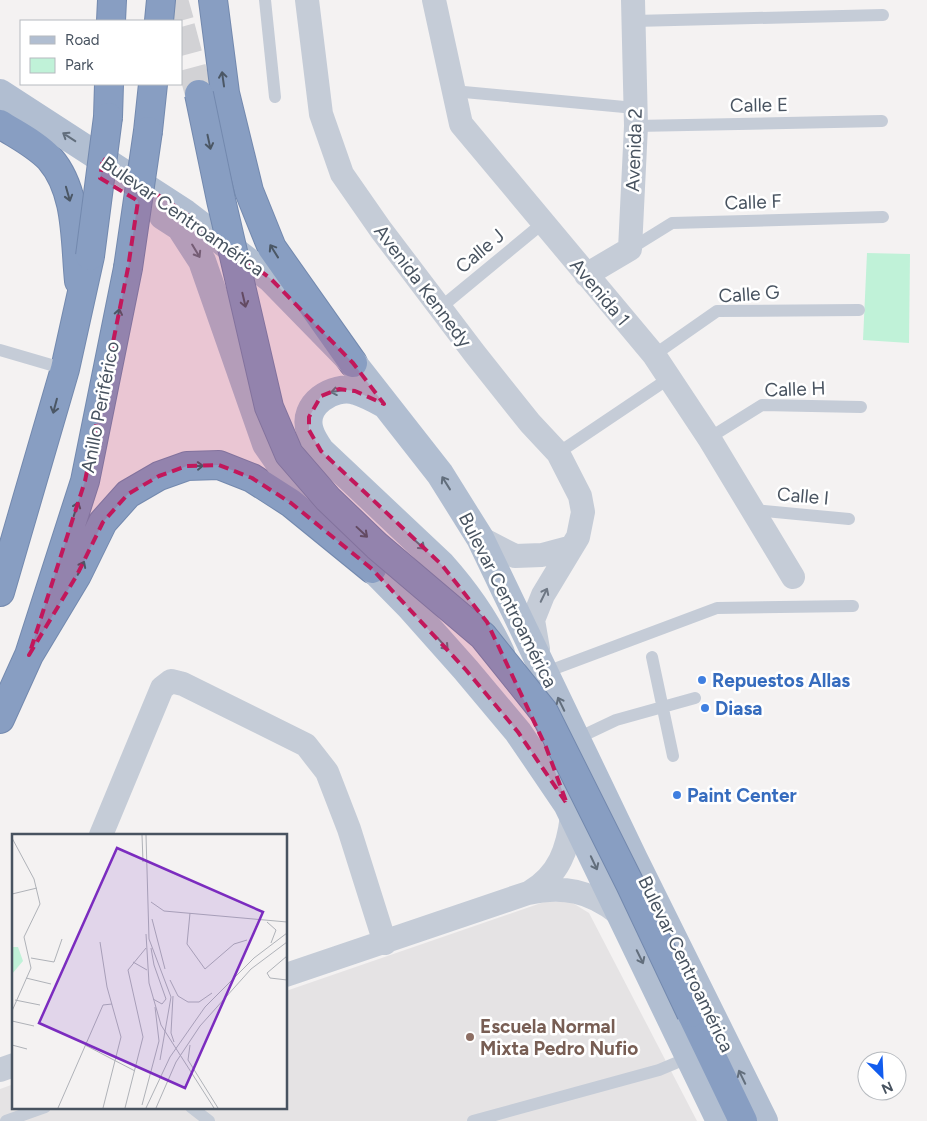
<svg xmlns="http://www.w3.org/2000/svg" width="927" height="1121" viewBox="0 0 927 1121" font-family="Figtree,sans-serif">
<style>
.education{fill:#e5e3e4}
.green{fill:#c0f2d8}
.lines{fill:none;stroke-linecap:round;stroke-linejoin:round}
.highway-tunnel{stroke:#d2d2d5;stroke-width:28;stroke-dasharray:28 14;stroke-linecap:butt}
.highway-casing{stroke:#7389ae;stroke-width:30}
.lane{stroke:#c5ccd7;stroke-width:12}
.street{stroke:#c5ccd7;stroke-width:24}
.primary{stroke:#b1bed1;stroke-width:28}
.highway{stroke:#889ec2;stroke-width:28}
.highway-bridge-casing{stroke:#7389ae;stroke-width:30;stroke-linecap:butt}
.highway-bridge{stroke:#889ec2;stroke-width:28}
.oneway{stroke:#4b5765}
.oneway2{stroke:#626e7c}
.oneway3{stroke:#6e7784}
.marked{fill:#c2185b;fill-opacity:0.2;stroke:#c2185b;stroke-width:4;stroke-dasharray:10 6;stroke-linejoin:round}
.shop-dot{fill:#3f7fe0;stroke:#fff;stroke-width:2}
.education-dot{fill:#8d6e63;stroke:#fff;stroke-width:2}
.labels{text-anchor:middle;dominant-baseline:central;stroke-width:5;stroke-linejoin:round;paint-order:stroke}
.street-label{font-size:19px;fill:#485360;stroke:#fff}
.shop-label{font-size:19px;font-weight:bold;fill:#366cbe;stroke:#fff;text-anchor:start}
.education-label{font-size:19px;font-weight:bold;fill:#785e54;stroke:#fff;text-anchor:start}
.inset-road{fill:none;stroke:#afb2b8;stroke-width:1}
.view{fill:#7b2cbf;fill-opacity:0.15;stroke:#7b2cbf;stroke-width:2.5}
.inset-edge{fill:none;stroke:#485360;stroke-width:2.5}
</style>
<rect width="100%" height="100%" fill="#f4f2f2"/>
<path class="education" d="M544,902H571L589,913L697,1121H0V1089L14,1084V1107H286V991Z"/>
<path class="green" d="M867,253L910,254L909,343L863,340Z"/>
<g class="lines">
<path class="highway-tunnel" d="M174,0L180,21
M181,27L199,94"/>
<g class="highway-casing">
<path id="highway" d="M213,0L225,93L249,191L272,248L353,363
M111,21L112,0
M159,21L161,0
M108,117L109,84
M0,124C17,135 36,144 50,159C78,191 75,242 79,281
M148,131L153,84
M0,592L65,369L90,256
M29,655L77,575L103,522L128,494L159,476L187,466L219,465L252,478L291,503L372,569
M0,719L29,655L85,481L128,268
M691,1013L743,1121"/>
</g>
<path class="lane" d="M265,0L275,97
M634,21L883,15
M453,91L635,108
M636,126L882,121
M630,249L672,223L883,217
M440,308L543,223
M0,350L65,369
M654,355L717,311L859,310
M709,438L762,405L861,407
M558,453L668,379
M753,510L849,519
M652,657L673,756
M546,672L717,608L853,606
M578,738L616,720L695,698
M191,1107L209,1121
M6,1121L45,1107
M473,1121L659,1070L690,1057"/>
<path class="street" d="M307,0L321,114L342,174L381,230L475,354L530,423L558,453L580,496L583,512L578,537L543,595L533,620L538,649
M434,0L461,124L654,355L709,438L793,577
M586,275L630,249L636,126L633,0
M480,538L515,556L542,555L572,547
M101,835L162,688L171,681L183,684L306,745L327,772L349,829L385,943
M530,892C559,875 568,849 572,816
M286,975L528,893C563,885 590,891 618,913
M0,1070L14,1065"/>
<path class="primary" d="M0,93L185,213L271,279L353,363L440,474L480,538L634,859L764,1121
M163,216L180,227L202,261L266,444L300,493L326,520
M384,404C375,399 365,394 356,391C333,384 301,405 310,431C312,438 317,445 321,451L442,565C466,592 486,620 501,653
M355,551L410,607L466,670L518,732L567,804L720,1121"/>
<use href="#highway" class="highway"/>
<g class="highway-bridge-casing">
<path id="highway-bridge" d="M199,94L221,200L269,407L289,454L328,499L377,546L483,636L544,712L630,884L691,1013
M90,256L108,117
M128,268L148,131"/>
</g>
<use href="#highway-bridge" class="highway-bridge"/>
</g>
<defs><path id="oneway-shaft" d="M-6 0H5M1.5-3L5.5 0L1.5 3" fill="none" stroke-width="1.6" stroke-linecap="round" stroke-linejoin="round" transform="scale(1.25)"/></defs>
<g class="oneway">
<use href="#oneway-shaft" transform="translate(223 79) rotate(-98)"/>
<use href="#oneway-shaft" transform="translate(209 142) rotate(78)"/>
<use href="#oneway-shaft" transform="translate(68 194) rotate(74)"/>
<use href="#oneway-shaft" transform="translate(274 251) rotate(-122)"/>
<use href="#oneway-shaft" transform="translate(244 300) rotate(77)"/>
<use href="#oneway-shaft" transform="translate(118 316) rotate(-79)"/>
<use href="#oneway-shaft" transform="translate(55 406) rotate(105)"/>
<use href="#oneway-shaft" transform="translate(196 466) rotate(-2)"/>
<use href="#oneway-shaft" transform="translate(76 509) rotate(-72)"/>
<use href="#oneway-shaft" transform="translate(362 532) rotate(43)"/>
<use href="#oneway-shaft" transform="translate(81 568) rotate(-64)"/>
</g>
<g class="oneway2">
<use href="#oneway-shaft" transform="translate(69 137) rotate(-147)"/>
<use href="#oneway-shaft" transform="translate(196 251) rotate(59)"/>
<use href="#oneway-shaft" transform="translate(338 391) rotate(170)"/>
<use href="#oneway-shaft" transform="translate(446 483) rotate(-122)"/>
<use href="#oneway-shaft" transform="translate(419 544) rotate(42)"/>
<use href="#oneway-shaft" transform="translate(443 644) rotate(48)"/>
<use href="#oneway-shaft" transform="translate(561 704) rotate(-116)"/>
<use href="#oneway-shaft" transform="translate(594 863) rotate(65)"/>
<use href="#oneway-shaft" transform="translate(640 957) rotate(64)"/>
<use href="#oneway-shaft" transform="translate(742 1077) rotate(-116)"/>
</g>
<use class="oneway3" href="#oneway-shaft" transform="translate(544 595) rotate(-64)"/>
<path class="marked" d="M103,159L185,213L271,279L353,363L384,404L355,391L339,389L321,396L309,417V430L321,451L442,565L487,622L546,747L567,804L518,732L466,670L372,569L291,503L252,478L219,465L187,466L159,476L128,494L103,522L77,575L29,655L85,481L128,268L138,201L100,178Z"/>
<g class="shop-dot">
<circle cx="702" cy="680" r="5"/>
<circle cx="705" cy="708" r="5"/>
<circle cx="677" cy="795" r="5"/>
</g>
<circle class="education-dot" cx="470" cy="1037" r="5"/>
<g class="labels">
<g class="street-label">
<text transform="translate(759 105) rotate(-1)">Calle E</text>
<text transform="translate(634 150) rotate(-88)">Avenida 2</text>
<text transform="translate(753 202) rotate(-2)">Calle F</text>
<text transform="translate(183 216) rotate(35)">Bulevar Centroamérica</text>
<text transform="translate(480 251) rotate(-40)">Calle J</text>
<text transform="translate(423 286) rotate(53)">Avenida Kennedy</text>
<text transform="translate(600 292) rotate(50)">Avenida 1</text>
<text transform="translate(749 294) rotate(-4)">Calle G</text>
<text transform="translate(795 389) rotate(-2)">Calle H</text>
<text transform="translate(100 407) rotate(-79)">Anillo Periférico</text>
<text transform="translate(803 496) rotate(5)">Calle I</text>
<text transform="translate(508 600) rotate(63)">Bulevar Centroamérica</text>
<text transform="translate(686 964) rotate(64)">Bulevar Centroamérica</text>
</g>
<g class="shop-label">
<text x="712" y="680">Repuestos Allas</text>
<text x="715" y="708">Diasa</text>
<text x="687" y="795">Paint Center</text>
</g>
<g class="education-label">
<text x="480" y="1026">Escuela Normal<tspan x="480" dy="22">Mixta Pedro Nufio</tspan></text>
</g>
</g>
<g transform="translate(12 834)">
<rect width="275" height="275" fill="#f4f2f2"/>
<path d="M0,113H6L11,127L0,140Z" fill="#c0f2d8"/>
<path class="inset-road" d="M130,1L131,28M134,1L137,105L159,163L148,226M0,4L22,45L28,70L12,103L19,134L0,177M0,60L25,54M139,68L152,77L275,88M178,79L175,110L193,135L222,110L235,106M140,85L153,135M255,88L264,96L259,109M134,100L137,149L149,191L202,274M88,108L95,153L109,203L91,274M139,114L142,131L154,165L150,170L141,165M275,122L255,139L258,144L275,146M19,124L42,128L50,105M121,128L135,136M14,144L39,150M158,146L166,162L176,168H187L200,159M161,162L159,199L162,208M3,166L28,171M0,187L22,192M0,211L15,215M73,211L123,237M178,211L176,226L206,274M130,271L147,207L143,173M46,274L91,171L100,170M113,274L131,203L116,136L134,114M134,274L158,223L193,173L242,124L275,99M144,274L164,228L188,192L239,135L275,108"/>
<path class="view" d="M105,14L251,78L173,254L27,189Z"/>
<rect width="275" height="275" class="inset-edge"/>
</g>
<rect x="20" y="20" width="162" height="65" fill="#ffffff" stroke="#b6babf"/>
<rect x="30" y="36" width="25" height="8" fill="#b1bed1" stroke="#b6babf"/>
<text x="65" y="45" font-size="15" fill="#485360">Road</text>
<rect x="30" y="58" width="25" height="15" fill="#c0f2d8" stroke="#b6babf"/>
<text x="65" y="70" font-size="15" fill="#485360">Park</text>
<g transform="translate(882 1076) rotate(156)"><circle r="24" fill="#ffffff" stroke="#b6babf"/>
<path d="M0-4L9 19L0 12L-9 19Z" fill="#125cee"/>
<text y="-8" font-size="14" font-weight="bold" text-anchor="middle" fill="#485360">N</text>
</g>
</svg>
